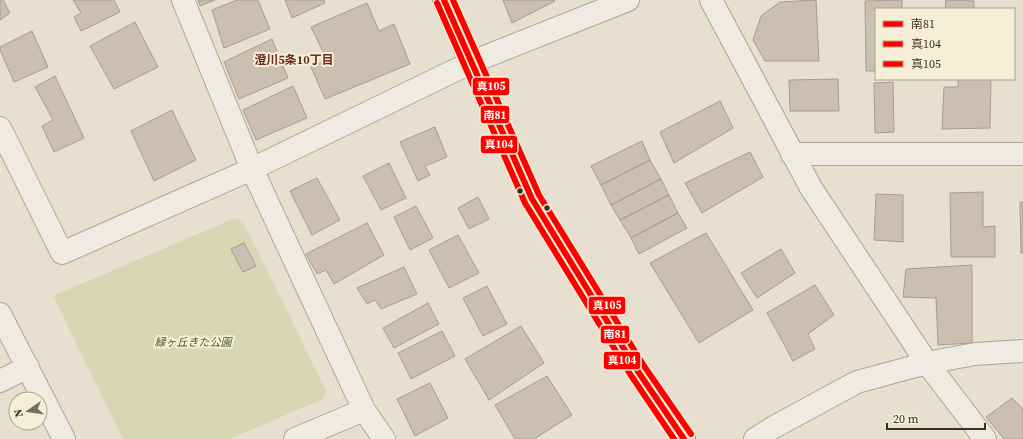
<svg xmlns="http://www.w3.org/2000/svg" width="1023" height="439" viewBox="0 0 1023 439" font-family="'Source Serif 4','Noto Sans JP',serif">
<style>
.green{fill:#d6d7b3}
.building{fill:#cbbfb2;stroke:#a89c90}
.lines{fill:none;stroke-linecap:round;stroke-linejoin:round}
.minor-casing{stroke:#ada599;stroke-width:24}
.major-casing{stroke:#928b80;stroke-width:24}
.minor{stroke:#efebe3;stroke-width:22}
.major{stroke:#e6e1d4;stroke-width:22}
.bus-1-casing{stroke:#f7eed8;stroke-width:9}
.bus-2-casing{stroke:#f7eed8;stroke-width:9}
.bus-3-casing{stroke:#f7eed8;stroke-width:9}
.bus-1{stroke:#f00;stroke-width:6}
.bus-2{stroke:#f00;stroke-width:6}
.bus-3{stroke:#f00;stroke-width:6}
.bus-dot{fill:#3d2e20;stroke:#f7eed8;stroke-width:1.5}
.labels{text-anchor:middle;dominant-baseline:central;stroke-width:4;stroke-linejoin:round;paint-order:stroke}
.park-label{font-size:11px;font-style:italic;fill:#4d5a26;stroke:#f7eed8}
.neighbourhood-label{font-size:12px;font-weight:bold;fill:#6b2e1e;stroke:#f7eed8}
.line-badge{stroke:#f7eed8;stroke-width:1.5}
.badge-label{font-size:11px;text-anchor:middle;font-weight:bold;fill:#fff}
</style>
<rect width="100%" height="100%" fill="#e7e0d1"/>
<path class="green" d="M235,218L243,222L327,392L323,399L230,439H123L53,296Z"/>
<path class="building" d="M0,0H3L10,13L0,20Z
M73,0H114L120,12L81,31L74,17L81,13Z
M198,0H215L200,6Z
M237,0H258L270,29L224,48L212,10Z
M285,0H324L325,3L292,18Z
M503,0H554L555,1L512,23Z
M816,0L819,61H765L753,40L761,16L780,2Z
M902,0V9H876V71H866L865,1Z
M946,0L974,1V9H945Z
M367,3L379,31L394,24L410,64L325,99L311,67L327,60L311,27Z
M135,22L158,67L114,89L90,46Z
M32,31L48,67L14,82L0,50V47Z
M272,39L288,78L239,99L224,62Z
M55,76L84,138L54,152L42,126L53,120L35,87Z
M838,79L839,111H790L789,80Z
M958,79H991L990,128L942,129L944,87H958Z
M893,82L894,132L875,133L874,83Z
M293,86L307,118L256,140L243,110Z
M720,101L733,128L674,163L660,132Z
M172,110L196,160L154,181L131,131Z
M435,127L447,157L425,166L430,175L418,181L400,142Z
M642,141L650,160L601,185L591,166Z
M750,152L763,177L702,213L685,183Z
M650,160L661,179L611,205L601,185Z
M389,163L406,198L381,210L363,176Z
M317,178L340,220L312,235L290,191Z
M661,179L669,195L620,220L611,205Z
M983,192V227L995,226V257H951L950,193Z
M876,194L903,195V242L874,240Z
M669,195L678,213L631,238L620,220Z
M478,197L489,219L469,229L458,208Z
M1020,202H1023V253H1021Z
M416,206L433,238L410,250L394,217Z
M678,213L687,228L639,254L631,238Z
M367,223L384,255L334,284L326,270L317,274L306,254Z
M706,233L753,310L699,343L650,263Z
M458,235L479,273L449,288L429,250Z
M244,243L256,266L243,272L231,249Z
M781,249L795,273L757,298L741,273Z
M972,265V343L938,345L936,298L903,297L906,269Z
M404,267L417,294L381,309L375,300L367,304L357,288Z
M815,285L834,315L808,334L815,349L793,361L767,313Z
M487,286L507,324L483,336L463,298Z
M428,303L439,324L394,348L383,328Z
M521,326L544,363L489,400L465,359Z
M442,331L455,356L411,379L398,353Z
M547,376L572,415L534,439H515L495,405Z
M430,383L448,418L415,436L397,399Z
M1012,398L1023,409V439H1004L986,417Z"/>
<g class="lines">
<g class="minor-casing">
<path id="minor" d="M183,0L252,169L364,410L384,439
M711,0L811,188L927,363L985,439
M0,128L62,253L252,169L472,62L628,0
M792,154H1023
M0,314L64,439
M0,381L28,367
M295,439L364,410
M755,439L774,427L857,382L927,363L975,354L1023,351"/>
</g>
<g class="major-casing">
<path id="major" d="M444,0L532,199L637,370L684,439"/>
</g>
<use href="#minor" class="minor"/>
<use href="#major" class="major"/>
<g class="bus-1-casing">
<path id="bus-1" d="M444,0L532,199L637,370L684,439"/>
</g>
<g class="bus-2-casing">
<path id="bus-2" d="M437,3L525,203L630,374L674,439"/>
</g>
<g class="bus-3-casing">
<path id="bus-3" d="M453,0L539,195L644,366L691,434"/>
</g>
<use href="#bus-1" class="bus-1"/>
<use href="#bus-2" class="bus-2"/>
<use href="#bus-3" class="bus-3"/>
</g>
<g class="bus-dot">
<circle cx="520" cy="191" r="3.5"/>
<circle cx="547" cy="208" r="3.5"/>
</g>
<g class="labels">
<g class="park-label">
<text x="193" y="342">緑ヶ丘きた公園</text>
</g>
<g class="neighbourhood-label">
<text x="294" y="60">澄川5条10丁目</text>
</g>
</g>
<g class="line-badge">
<rect x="472" y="77" width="38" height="19" rx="4" fill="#f00"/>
<rect x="480" y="105" width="30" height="19" rx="4" fill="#f00"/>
<rect x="480" y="135" width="38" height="19" rx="4" fill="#f00"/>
<rect x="588" y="296" width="38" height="19" rx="4" fill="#f00"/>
<rect x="600" y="325" width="30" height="19" rx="4" fill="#f00"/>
<rect x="603" y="351" width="38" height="19" rx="4" fill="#f00"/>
</g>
<g class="badge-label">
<text x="491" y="90">真105</text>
<text x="495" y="119">南81</text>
<text x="499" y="148">真104</text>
<text x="607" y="309">真105</text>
<text x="615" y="338">南81</text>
<text x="622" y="364">真104</text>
</g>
<rect x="875" y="8" width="140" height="72" fill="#f7eed8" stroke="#ada18e"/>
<rect x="883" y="21" width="20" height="6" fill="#ff0000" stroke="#ada18e"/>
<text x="911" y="28" font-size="12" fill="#3d2e20">南81</text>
<rect x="883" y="41" width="20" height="6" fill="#ff0000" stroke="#ada18e"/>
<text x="911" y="48" font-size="12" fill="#3d2e20">真104</text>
<rect x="883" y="61" width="20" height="6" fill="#ff0000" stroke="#ada18e"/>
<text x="911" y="68" font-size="12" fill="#3d2e20">真105</text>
<g transform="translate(28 411) rotate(257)"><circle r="19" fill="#f7eed8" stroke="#ada18e"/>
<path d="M0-3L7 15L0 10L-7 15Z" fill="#786c5e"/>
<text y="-6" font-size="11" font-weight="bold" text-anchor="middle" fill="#3d2e20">N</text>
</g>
<path d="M887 423v6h98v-6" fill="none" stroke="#3d2e20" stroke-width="2"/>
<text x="893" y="423" font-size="12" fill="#3d2e20" stroke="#f7eed8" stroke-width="3" paint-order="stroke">20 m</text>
</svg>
